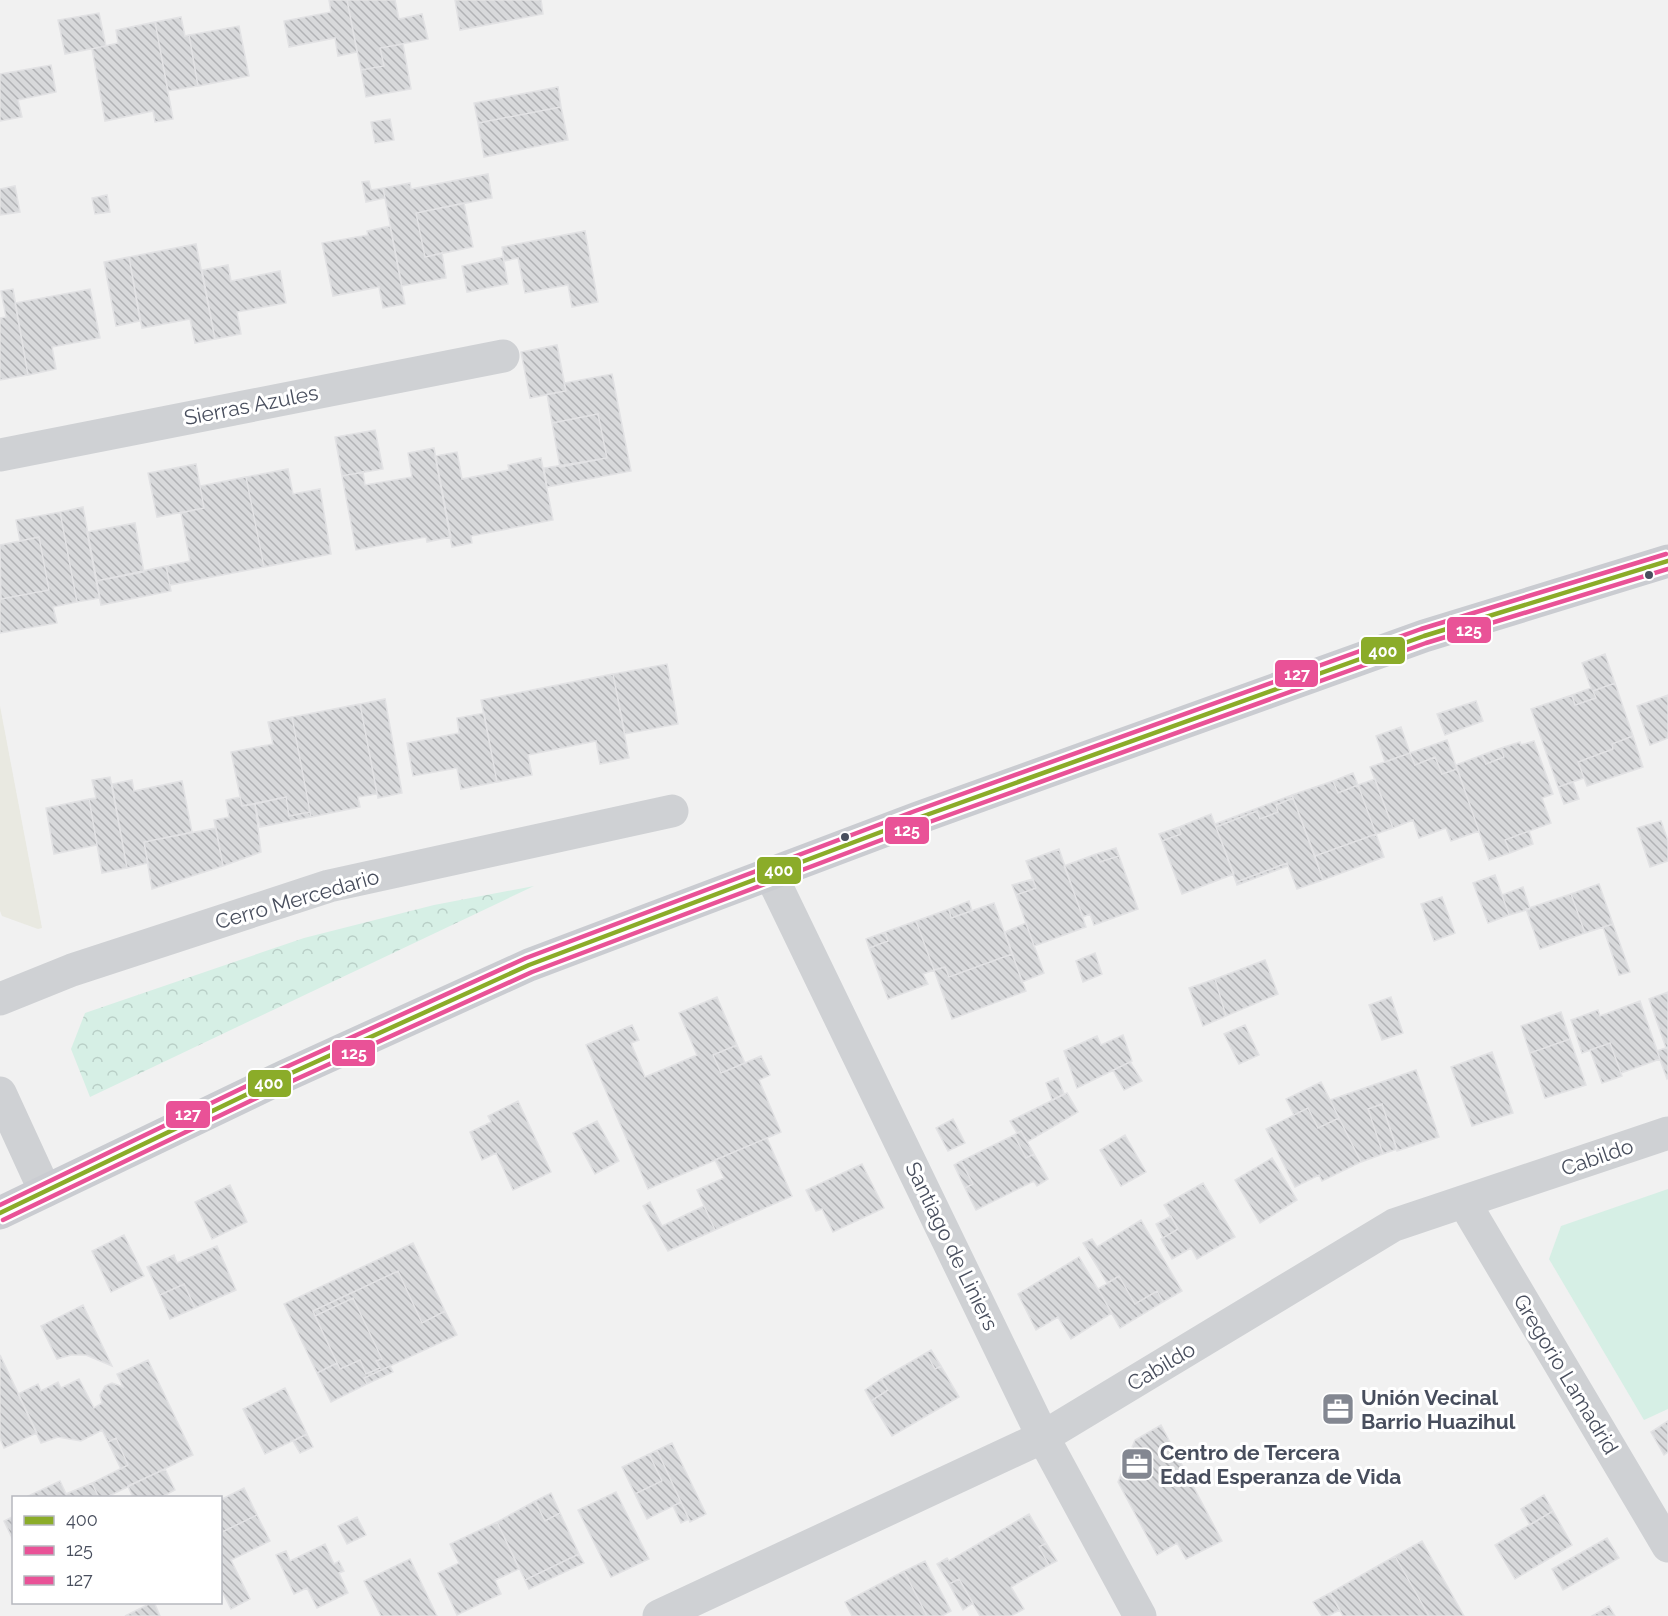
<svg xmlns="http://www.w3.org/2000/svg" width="1668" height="1616" viewBox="0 0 1668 1616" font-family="Raleway,sans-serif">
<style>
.commercial{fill:#e9e9e1}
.grass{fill:#d6efe5}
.forest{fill:url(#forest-crowns)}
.building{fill:url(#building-back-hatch);stroke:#e2e2e4;stroke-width:1.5}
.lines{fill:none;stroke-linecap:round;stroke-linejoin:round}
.minor{stroke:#cfd1d4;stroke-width:33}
.major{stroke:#caccd1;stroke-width:33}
.bus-1-casing{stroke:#fff;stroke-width:9}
.bus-2-casing{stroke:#fff;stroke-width:9}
.bus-3-casing{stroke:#fff;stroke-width:9}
.bus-1{stroke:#8bac29;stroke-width:4.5}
.bus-2{stroke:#e95297;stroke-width:4.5}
.bus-3{stroke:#e95297;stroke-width:4.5}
.bus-dot{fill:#484e5d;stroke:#fff;stroke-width:2}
.labels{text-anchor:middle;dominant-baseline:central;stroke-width:6;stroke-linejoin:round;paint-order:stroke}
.street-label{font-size:21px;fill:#484e5d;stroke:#fff}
.poi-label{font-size:21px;font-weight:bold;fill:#484e5d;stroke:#fff;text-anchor:start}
.line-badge{stroke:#fff;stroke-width:2}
.badge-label{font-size:16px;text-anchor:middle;font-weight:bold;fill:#fff}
</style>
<defs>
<pattern id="forest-crowns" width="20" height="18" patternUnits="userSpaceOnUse" patternTransform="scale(1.5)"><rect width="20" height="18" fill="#d6efe5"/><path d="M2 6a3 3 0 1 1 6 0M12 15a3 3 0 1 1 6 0" fill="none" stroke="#b9cfc7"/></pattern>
<pattern id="building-back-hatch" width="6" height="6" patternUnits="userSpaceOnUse" patternTransform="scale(1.5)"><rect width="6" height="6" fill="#d8d9db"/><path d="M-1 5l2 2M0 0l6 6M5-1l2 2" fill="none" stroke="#b1b2b5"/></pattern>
</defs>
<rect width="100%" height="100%" fill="#f1f1f1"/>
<path class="commercial" d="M0,706L42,928L38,929L2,916L0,911Z"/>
<path class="grass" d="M1668,1189V1409L1644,1420L1549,1259L1561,1226Z"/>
<path class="forest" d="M534,886L90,1097L71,1049L85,1013L304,938L434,905Z"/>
<path class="building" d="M329,0H347L357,52L338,56L335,38L289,47L284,21L331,12Z
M347,0H395L399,19L422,14L428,39L380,48L384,66L361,70Z
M455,0H541L543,14L460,30Z
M99,13L106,46L65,54L58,20Z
M181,17L185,36L189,35L198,86L168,91L155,22Z
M155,22L173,119L155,122L153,111L105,121L92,49L118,43L116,30Z
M239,26L249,76L198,86L189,35Z
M403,44L411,89L366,97L361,70L384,66L380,48Z
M51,65L56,92L18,100L22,117L0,121V74Z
M558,87L561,107L478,123L474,103Z
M561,107L568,140L484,157L478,123Z
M390,119L394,140L375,143L371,122Z
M488,174L492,198L416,213L425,257L442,253L446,278L402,286L383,188L410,183L411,189Z
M369,181L371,190L383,188L385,198L366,202L362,182Z
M15,186L20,212L0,215V189Z
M107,195L110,212L95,214L92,198Z
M464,203L473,247L425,257L416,213Z
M390,226L405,304L383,308L379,287L333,296L322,243L368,235L367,231Z
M585,231L598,302L572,307L568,285L525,293L518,258L504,261L502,247Z
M196,244L215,339L195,343L190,319L142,328L129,257Z
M129,257L140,321L116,326L104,262Z
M503,257L508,284L467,292L462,266Z
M228,265L231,281L280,271L286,303L237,312L241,334L215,339L202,270Z
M13,289L28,375L0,380V318L6,317L1,291Z
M90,289L100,338L52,347L56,369L28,375L15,303Z
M557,345L566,391L530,398L521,352Z
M612,374L631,471L547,487L544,468L607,458L598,414L552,423L547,394L566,391L564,383Z
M598,414L607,458L560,467L552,423Z
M375,430L383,469L342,476L335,437Z
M434,448L451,537L427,542L426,537L356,550L342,476L363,472L365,485L412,477L408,453Z
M457,452L462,479L509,470L508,465L541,458L553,520L471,536L472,543L452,547L435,456Z
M196,464L204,508L157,517L148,473Z
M288,469L293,494L320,489L331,554L264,567L246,477Z
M246,477L264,567L170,585L166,566L190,561L181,513L204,508L200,486Z
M83,507L100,598L77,602L60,512Z
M60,512L77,602L53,607L57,623L0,633V593L1,599L49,590L39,537L20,541L16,520Z
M135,523L144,572L96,581L87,532Z
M39,537L49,590L1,599L0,545Z
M166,566L171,591L101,605L96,581Z
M1605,654L1615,683L1593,691L1596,698L1575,705L1572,695L1591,688L1582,663Z
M667,664L678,724L625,734L613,674Z
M613,674L629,758L600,764L596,741L528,755L532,775L497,782L481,700Z
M1615,683L1633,736L1612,744L1613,749L1578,762L1584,778L1558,787L1531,709L1572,695L1575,705L1596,698L1593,691Z
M1668,695V738L1650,745L1637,706Z
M385,699L402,793L378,798L360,704Z
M1476,701L1483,721L1445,735L1437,714Z
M360,704L377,794L358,797L360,807L311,817L292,717Z
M484,713L497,782L461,789L457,768L413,776L407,743L459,733L457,718Z
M292,717L310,812L289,816L286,797L242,806L231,752L273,744L268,722Z
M1401,727L1410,753L1385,762L1376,736Z
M1633,736L1643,767L1587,786L1578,762L1613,749L1612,744Z
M1447,740L1457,769L1442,774L1435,757L1415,765L1410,753Z
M1534,741L1553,794L1542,798L1551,823L1505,840L1510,853L1489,860L1456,765L1482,755L1486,764L1504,757L1501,748L1520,742L1521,745Z
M1501,748L1504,757L1486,764L1482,755Z
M1410,753L1415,765L1435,757L1442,774L1457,769L1479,831L1451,841L1446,828L1419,838L1413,820L1393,828L1370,767Z
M1353,773L1358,785L1338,793L1333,781Z
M110,777L127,868L102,873L89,799L96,798L92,780Z
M1375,779L1393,828L1376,834L1358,785Z
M132,780L134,791L182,781L192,832L144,842L148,863L127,868L112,784Z
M1333,781L1338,793L1358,785L1376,834L1315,856L1292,795Z
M1573,782L1579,799L1564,804L1558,787Z
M1292,795L1293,798L1276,805L1278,812L1260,819L1257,811L1216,827L1215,824Z
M240,797L242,806L255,804L261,852L223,866L214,820L229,817L226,800Z
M286,797L289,816L310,812L311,817L260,827L255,804Z
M1293,798L1323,880L1297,889L1287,863L1236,882L1216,827L1257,811L1260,819L1278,812L1276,805Z
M89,799L97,845L54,854L46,808Z
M1211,814L1234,874L1182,894L1162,841L1181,834L1179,827Z
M1661,821L1668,841V861L1650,867L1637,828Z
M1179,827L1181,834L1162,841L1159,834Z
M216,828L223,866L152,889L144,842Z
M1529,831L1533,844L1510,853L1505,840Z
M1376,834L1384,857L1323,880L1315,856Z
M1116,848L1119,856L1100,862L1096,854Z
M1059,849L1086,927L1034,946L1016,895L1036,888L1026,861Z
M1096,854L1100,862L1119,856L1138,909L1094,925L1090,914L1083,917L1064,866Z
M1287,863L1288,866L1237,885L1236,882Z
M1495,875L1509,915L1488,923L1473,883Z
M1033,879L1036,888L1016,895L1012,885Z
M1599,884L1613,924L1585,933L1571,894Z
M1523,887L1530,909L1509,915L1502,895Z
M1571,894L1585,933L1540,949L1526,909Z
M1442,897L1455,933L1434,941L1421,904Z
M969,901L972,911L951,918L949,909Z
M994,903L1012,954L949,977L945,967L934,970L916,921L949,909L951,918Z
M916,921L934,970L923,974L928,984L888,999L869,948L888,941L885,932Z
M1026,923L1044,973L1022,982L1005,932Z
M1613,924L1630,972L1619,975L1603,927Z
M885,932L888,941L869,948L866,939Z
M1095,953L1102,974L1083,982L1076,961Z
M1012,954L1026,991L952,1019L934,970L945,967L949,977Z
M1265,960L1278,994L1226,1016L1215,979Z
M1215,979L1226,1016L1203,1026L1189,988Z
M1668,992V1047L1666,1048L1649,999Z
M717,997L737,1045L713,1055L721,1073L761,1056L770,1075L759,1080L781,1132L648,1189L586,1045L632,1025L639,1040L631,1043L645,1077L697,1055L679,1013Z
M1391,997L1403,1033L1382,1040L1369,1005Z
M1640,1001L1660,1059L1621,1073L1610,1043L1582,1053L1571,1020L1598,1010L1600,1016Z
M1561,1012L1570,1039L1530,1053L1521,1026Z
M1245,1025L1259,1055L1239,1064L1224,1034Z
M1123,1035L1132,1061L1077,1088L1064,1051L1097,1036L1101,1045Z
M1570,1039L1586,1085L1545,1098L1530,1053Z
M1610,1043L1622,1076L1602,1083L1590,1050Z
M737,1045L745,1063L721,1073L713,1055Z
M1668,1047V1078L1667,1079L1657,1051Z
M1492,1052L1513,1113L1472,1126L1451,1067Z
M1130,1062L1142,1081L1124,1090L1113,1070Z
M1416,1070L1439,1137L1397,1151L1382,1104L1368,1109L1383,1154L1361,1162L1330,1100Z
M1058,1078L1064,1094L1052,1100L1046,1083Z
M1321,1082L1339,1118L1318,1128L1308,1108L1294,1115L1286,1099Z
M1067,1093L1078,1112L1027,1142L1021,1131L1017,1133L1010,1121Z
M518,1101L551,1172L513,1190L496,1153L482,1160L470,1132L491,1122L488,1116Z
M1382,1104L1397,1149L1383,1154L1368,1109Z
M1308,1108L1318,1128L1339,1118L1361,1162L1322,1181L1319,1175L1295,1187L1266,1129Z
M953,1119L965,1143L948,1151L936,1128Z
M597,1121L619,1161L595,1174L573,1133Z
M1021,1131L1034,1154L1026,1158L1014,1135Z
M1014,1135L1026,1158L1034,1154L1048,1179L1037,1186L1034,1181L976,1210L965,1188L973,1184L961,1161Z
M1125,1135L1146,1172L1121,1186L1100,1150Z
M767,1138L792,1196L715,1230L697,1190L724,1178L715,1160Z
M1272,1158L1297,1200L1260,1223L1235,1180Z
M961,1161L973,1184L965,1188L954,1165Z
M862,1164L884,1208L833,1232L822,1209L816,1211L806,1190Z
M1203,1183L1235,1237L1197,1259L1191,1248L1172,1259L1161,1239L1178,1229L1164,1205Z
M230,1185L247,1222L212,1239L195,1202Z
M650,1202L662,1226L704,1206L715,1230L668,1251L643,1206Z
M1171,1216L1178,1229L1163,1238L1156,1224Z
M1141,1220L1182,1291L1163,1302L1157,1291L1135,1304L1119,1276L1107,1283L1083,1243L1092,1239L1097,1247Z
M124,1235L144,1276L111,1292L92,1251Z
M413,1243L445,1311L422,1323L398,1271L313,1311L337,1363L317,1373L284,1304Z
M217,1246L236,1290L195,1308L184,1284L160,1295L147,1267L174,1255L177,1263Z
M1079,1257L1112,1313L1071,1339L1058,1317L1036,1330L1018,1294Z
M398,1271L422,1323L445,1311L457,1335L364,1378L367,1384L331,1402L317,1373L337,1363L340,1369L360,1360L366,1374L380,1368L376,1361L382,1359L353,1298L315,1316L313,1311Z
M1119,1276L1135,1304L1157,1291L1163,1302L1120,1328L1098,1289Z
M184,1284L195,1308L170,1319L160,1295Z
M353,1298L382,1359L376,1361L380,1368L366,1374L360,1360L340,1369L315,1316Z
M83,1305L112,1366L86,1355H71L57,1359L41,1326Z
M931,1350L941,1366L935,1369L926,1353Z
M926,1353L935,1369L941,1366L959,1397L892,1436L871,1401L888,1390L881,1379Z
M0,1355L37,1433L4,1448L0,1438Z
M148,1360L193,1455L105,1498H99L92,1483L128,1465L116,1438L108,1442L102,1430L81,1441L58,1437L41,1443L18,1394L38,1384L41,1391L58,1382L61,1388L79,1379L94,1408L102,1403L100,1395L105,1386L112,1383L123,1387L117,1374Z
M390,1366L393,1372L367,1384L364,1378Z
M881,1379L888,1390L871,1401L865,1390Z
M285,1388L307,1434L265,1454L243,1409Z
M1668,1421V1452L1664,1455L1651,1432Z
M1161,1425L1222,1541L1186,1559L1177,1543L1157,1555L1118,1482L1135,1440Z
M307,1434L313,1447L300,1453L293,1441Z
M116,1438L128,1465L121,1469L108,1442Z
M672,1443L706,1514L690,1522L657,1450Z
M657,1450L681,1502L647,1519L635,1494L662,1481L649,1454Z
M649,1454L662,1481L635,1494L622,1467Z
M165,1469L175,1490L160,1498H133L128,1486Z
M60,1481L68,1498H29L28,1496Z
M92,1483L99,1498H68L66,1494Z
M244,1488L257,1515L220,1533V1500Z
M616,1492L649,1559L611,1577L578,1510Z
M551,1493L560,1513L545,1521L535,1501Z
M1544,1495L1553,1511L1530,1525L1521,1509Z
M535,1501L545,1521L560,1513L579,1554L525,1580L497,1522Z
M681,1502L689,1519L681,1523L673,1506Z
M1553,1511L1572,1545L1515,1579L1495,1545Z
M1029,1514L1046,1543L1039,1547L1049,1565L1011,1587L1024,1609L1011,1616H980L959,1579L949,1584L937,1564L947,1558L949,1561Z
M257,1515L270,1541L231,1560L250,1599L231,1609L220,1587V1533Z
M14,1516V1540H13L4,1521Z
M357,1517L366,1535L347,1544L338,1526Z
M497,1522L519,1569L495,1580L501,1594L457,1615L438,1573L459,1563L450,1544Z
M1607,1538L1619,1558L1563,1590L1552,1569Z
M1422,1541L1464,1616H1429L1395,1556Z
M1046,1543L1057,1561L1049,1565L1039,1547Z
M325,1544L334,1564L339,1561L344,1571L339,1573L348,1593L317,1608L307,1588L294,1594L276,1555L286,1551L290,1561Z
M579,1554L584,1563L529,1589L525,1580Z
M1395,1556L1429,1616H1343L1330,1593Z
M410,1559L437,1616H381L364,1581Z
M925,1561L951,1611L942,1616H927L904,1571Z
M904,1571L927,1616H852L845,1602Z
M959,1579L973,1603L963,1610L949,1584Z
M1330,1593L1340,1610L1328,1616H1322L1313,1602Z
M154,1602L160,1616H125L153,1602Z
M1609,1606L1615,1616H1592Z"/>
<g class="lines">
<path class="minor" d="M0,455L503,356
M770,873L1043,1437L1140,1616
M0,999L72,970L329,886L672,811
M0,1093L45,1191
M1464,1202L1668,1546
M659,1616L1043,1437L1394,1225L1668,1133"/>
<path class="major" d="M0,1213L287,1075L529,965L918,818L1424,636L1668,561"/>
<g class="bus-1-casing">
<path id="bus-1" d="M0,1213L287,1075L529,965L918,818L1424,636L1668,561"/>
</g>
<g class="bus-2-casing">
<path id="bus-2" d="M3,1220L290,1082L532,972L921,825L1426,643L1668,569"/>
</g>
<g class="bus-3-casing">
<path id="bus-3" d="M0,1205L284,1068L526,958L915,811L1421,629L1666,554"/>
</g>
<use href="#bus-1" class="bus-1"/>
<use href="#bus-2" class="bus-2"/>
<use href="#bus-3" class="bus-3"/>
</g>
<defs>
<g id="office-square" transform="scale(1.725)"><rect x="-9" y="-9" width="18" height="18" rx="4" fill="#838791" stroke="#fff"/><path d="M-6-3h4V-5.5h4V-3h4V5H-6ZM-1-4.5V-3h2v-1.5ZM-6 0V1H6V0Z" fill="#fff"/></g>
</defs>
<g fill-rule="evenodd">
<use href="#office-square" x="1338" y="1409"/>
<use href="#office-square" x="1137" y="1464"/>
</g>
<g class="bus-dot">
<circle cx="1649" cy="575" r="5"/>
<circle cx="845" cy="837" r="5"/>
</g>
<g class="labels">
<g class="street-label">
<text transform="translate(251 405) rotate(-11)">Sierras Azules</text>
<text transform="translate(297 899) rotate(-16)">Cerro Mercedario</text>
<text transform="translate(1597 1157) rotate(-19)">Cabildo</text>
<text transform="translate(952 1246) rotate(64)">Santiago de Liniers</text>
<text transform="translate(1161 1366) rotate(-31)">Cabildo</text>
<text transform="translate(1566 1374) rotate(59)">Gregorio Lamadrid</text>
</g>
<g class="poi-label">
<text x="1361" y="1397">Unión Vecinal<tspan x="1361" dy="24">Barrio Huazihul</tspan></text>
<text x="1160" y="1452">Centro de Tercera<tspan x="1160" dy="24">Edad Esperanza de Vida</tspan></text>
</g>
</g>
<g class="line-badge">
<rect x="1446" y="616" width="46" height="28" rx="6" fill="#e95297"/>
<rect x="1360" y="636" width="46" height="29" rx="6" fill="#8bac29"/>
<rect x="1274" y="659" width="45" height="29" rx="6" fill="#e95297"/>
<rect x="884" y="816" width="46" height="29" rx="6" fill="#e95297"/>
<rect x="756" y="856" width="46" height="29" rx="6" fill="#8bac29"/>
<rect x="331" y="1039" width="45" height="28" rx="6" fill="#e95297"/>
<rect x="247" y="1069" width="45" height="29" rx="6" fill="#8bac29"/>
<rect x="165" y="1100" width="46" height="29" rx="6" fill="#e95297"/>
</g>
<g class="badge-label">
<text x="1469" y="636">125</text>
<text x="1383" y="657">400</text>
<text x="1297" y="680">127</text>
<text x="907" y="836">125</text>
<text x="779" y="876">400</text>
<text x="354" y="1059">125</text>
<text x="269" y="1089">400</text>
<text x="188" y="1120">127</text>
</g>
<rect x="12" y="1496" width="210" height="108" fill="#ffffff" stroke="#b6b8be" stroke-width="1.5"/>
<rect x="24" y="1516" width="30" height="9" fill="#8bac29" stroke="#b6b8be" stroke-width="1.5"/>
<text x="66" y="1526" font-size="18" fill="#484e5d">400</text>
<rect x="24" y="1546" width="30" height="9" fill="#e95297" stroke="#b6b8be" stroke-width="1.5"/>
<text x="66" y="1556" font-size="18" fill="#484e5d">125</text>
<rect x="24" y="1576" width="30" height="9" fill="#e95297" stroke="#b6b8be" stroke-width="1.5"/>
<text x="66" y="1586" font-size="18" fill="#484e5d">127</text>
</svg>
